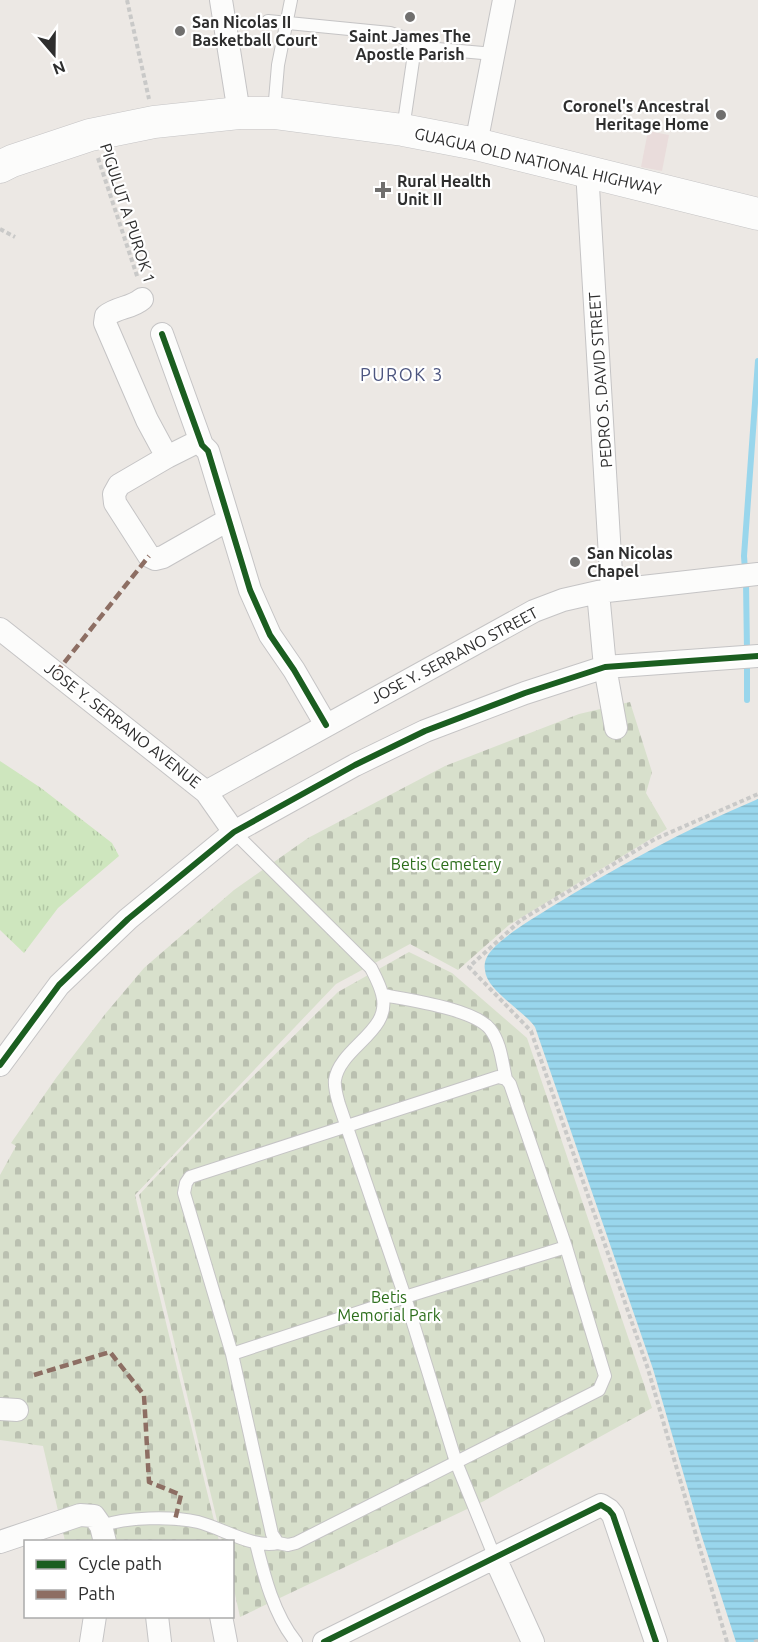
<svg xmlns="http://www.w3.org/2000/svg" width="758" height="1642" viewBox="0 0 758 1642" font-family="Ubuntu,sans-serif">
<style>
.medical{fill:#e9dcdb}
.grass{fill:url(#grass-tufts)}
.cemetery{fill:url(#cemetery-stones)}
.water{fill:url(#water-rules)}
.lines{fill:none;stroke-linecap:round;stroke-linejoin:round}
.stream{stroke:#99d6ec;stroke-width:6}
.lane-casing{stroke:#c5c4c5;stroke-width:14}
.street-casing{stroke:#c5c4c5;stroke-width:24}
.secondary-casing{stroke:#c5c4c5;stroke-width:33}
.path{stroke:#c9c9c8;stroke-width:4;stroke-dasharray:4.5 3;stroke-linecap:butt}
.lane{stroke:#fcfcfb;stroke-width:12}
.street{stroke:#fcfcfb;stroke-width:22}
.secondary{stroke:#fcfcfb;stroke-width:32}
.quiet{stroke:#8d6e63;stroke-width:4.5;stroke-dasharray:9 4.5;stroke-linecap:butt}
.cycleway-casing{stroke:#fff;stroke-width:10}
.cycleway{stroke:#1b5e20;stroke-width:6}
.poi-dot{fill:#706f6e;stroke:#fff;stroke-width:2}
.labels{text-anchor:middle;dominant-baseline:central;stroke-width:4.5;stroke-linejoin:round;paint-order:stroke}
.poi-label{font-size:16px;font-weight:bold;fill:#2e2e2e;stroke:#fff;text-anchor:start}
.street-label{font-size:16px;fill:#2e2e2e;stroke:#fff}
.park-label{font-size:16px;fill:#2c6e1b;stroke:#fff}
.neighbourhood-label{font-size:18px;letter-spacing:1.5px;fill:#4d5680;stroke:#fff}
</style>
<defs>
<pattern id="grass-tufts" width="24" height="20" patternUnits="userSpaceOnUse" patternTransform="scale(1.5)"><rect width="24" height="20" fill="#cee6be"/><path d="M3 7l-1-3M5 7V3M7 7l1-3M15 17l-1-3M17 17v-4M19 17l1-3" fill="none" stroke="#b1c6a4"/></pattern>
<pattern id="cemetery-stones" width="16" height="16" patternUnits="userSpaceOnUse" patternTransform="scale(1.5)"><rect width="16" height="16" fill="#d8e0cc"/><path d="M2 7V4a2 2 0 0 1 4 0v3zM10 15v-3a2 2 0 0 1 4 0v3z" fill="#bac0b0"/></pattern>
<pattern id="water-rules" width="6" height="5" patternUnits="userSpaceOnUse" patternTransform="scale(1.5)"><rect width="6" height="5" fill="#99d6ec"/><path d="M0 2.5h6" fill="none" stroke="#84b8cb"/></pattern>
</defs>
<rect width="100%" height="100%" fill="#ece8e4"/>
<path class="medical" d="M648,131L669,135L662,171L641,167Z"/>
<path class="grass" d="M0,761L41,788L112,843L119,856L58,908L24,953L0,930Z"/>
<path class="cemetery" d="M630,702L652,772L646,793L667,829L509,925L458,970L410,944L336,984L135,1195L219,1541H65L43,1446L0,1440V1175L16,1146L11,1143L56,1078L106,1013L144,968L234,890L308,838L445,766L579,714Z
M409,952L452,973L527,1038L652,1408L484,1501L240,1617L233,1585L232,1542L222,1541L139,1195L214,1115L338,992Z"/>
<path class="water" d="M758,799V1642H736L701,1534L653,1369L535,1027C523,1010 486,990 485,970C484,966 485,960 487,957C495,941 532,919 548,909C616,867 684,830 758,799Z"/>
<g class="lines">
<path class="stream" d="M745,570L744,556L758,361
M746,581L747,651
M747,662V700"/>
<g class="lane-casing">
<path id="lane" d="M268,21L390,33L402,37L415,47L494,54
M274,112L278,65L291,0
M403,129L415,47
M234,832L371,968C375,976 380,985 382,994C393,1031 340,1047 335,1080C334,1087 337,1097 339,1104L405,1297L456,1462L495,1558
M383,995C409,1000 474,1009 490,1029C501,1043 502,1062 506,1079
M498,1077L506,1079L510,1084L566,1247L605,1376L599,1390L296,1543L288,1545L278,1543L272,1534L232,1354L184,1193L186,1183L190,1177Z
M232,1354L405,1297L566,1247
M101,1526C126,1517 172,1516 198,1522C222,1528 254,1549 278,1543
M256,1543C264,1576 274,1615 296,1642"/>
</g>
<g class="street-casing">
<path id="street" d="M221,0L239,113
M476,144L504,0
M587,170L612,590
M142,299C132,308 117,307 106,316L105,323L147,420L167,457
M162,334L202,445L208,451L250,590L270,635L294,670L326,725
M202,445L195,443L167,457L119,485L114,494L115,503L149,556L155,559L163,557L228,520
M598,592L605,667L616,728
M0,629L206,792L234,832
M206,792L534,611L563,600L598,592L758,574
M0,1065L59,985L128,919L234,832L355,765L425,731L525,693L605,667L758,656
M0,1409L17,1410
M0,1542L80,1515L94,1516L101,1526L105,1542
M495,1558L533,1642
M157,1616L160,1642
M221,1616L226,1642
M91,1642L95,1616
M324,1642L601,1505L609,1510L613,1515L656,1642"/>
</g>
<g class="secondary-casing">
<path id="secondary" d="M0,167L12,161L90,135L154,122L239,113H274L403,130L476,144L758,214"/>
</g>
<path class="path" d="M127,0L149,99
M98,158L138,279
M0,229L15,237
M727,1642L648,1369L531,1031L469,967L521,920L655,839L758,794
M754,1642L758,1641"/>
<use href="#lane" class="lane"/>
<use href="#street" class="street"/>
<use href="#secondary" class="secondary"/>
<path class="quiet" d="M56,673L149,556
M34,1375L110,1352L144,1395L149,1482L181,1495L175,1520"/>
<g class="cycleway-casing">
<path id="cycleway" d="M162,334L202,445L208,451L250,590L270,635L294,670L326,725
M0,1065L59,985L128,919L234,832L355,765L425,731L525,693L605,667L758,656
M324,1642L601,1505L609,1510L613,1515L656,1642"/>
</g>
<use href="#cycleway" class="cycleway"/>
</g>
<g class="poi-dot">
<circle cx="410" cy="17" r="6"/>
<circle cx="180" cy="31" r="6"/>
<circle cx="721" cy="115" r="6"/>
<path d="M380 181h6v6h6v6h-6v6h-6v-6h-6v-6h6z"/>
<circle cx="575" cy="562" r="6"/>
</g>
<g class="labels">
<g class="poi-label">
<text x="192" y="22">San Nicolas II<tspan x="192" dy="18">Basketball Court</tspan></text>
<text x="410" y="36" text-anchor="middle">Saint James The<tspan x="410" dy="18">Apostle Parish</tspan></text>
<text x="709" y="106" text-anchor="end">Coronel's Ancestral<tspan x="709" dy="18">Heritage Home</tspan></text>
<text x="397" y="181">Rural Health<tspan x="397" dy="18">Unit II</tspan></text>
<text x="587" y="553">San Nicolas<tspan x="587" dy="18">Chapel</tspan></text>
</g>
<g class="street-label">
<text transform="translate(538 161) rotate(13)">GUAGUA OLD NATIONAL HIGHWAY</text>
<text transform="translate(128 213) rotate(72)">PIGULUT A PUROK 1</text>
<text transform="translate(600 380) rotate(-94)">PEDRO S. DAVID STREET</text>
<text transform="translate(454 655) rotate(-28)">JOSE Y. SERRANO STREET</text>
<text transform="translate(123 725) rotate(38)">JOSE Y. SERRANO AVENUE</text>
</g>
<g class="park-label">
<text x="446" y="864">Betis Cemetery</text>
<text x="389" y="1297">Betis<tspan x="389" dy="18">Memorial Park</tspan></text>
</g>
<g class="neighbourhood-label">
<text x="402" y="374">PUROK 3</text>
</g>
</g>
<rect x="24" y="1540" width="210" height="78" fill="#ffffff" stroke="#ababab" stroke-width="1.5"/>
<rect x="36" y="1560" width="30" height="9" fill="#1b5e20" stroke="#ababab" stroke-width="1.5"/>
<text x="78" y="1570" font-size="18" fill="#2e2e2e">Cycle path</text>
<rect x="36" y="1590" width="30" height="9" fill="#8d6e63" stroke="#ababab" stroke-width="1.5"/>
<text x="78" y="1600" font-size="18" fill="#2e2e2e">Path</text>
<g transform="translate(54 54) rotate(160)" stroke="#ffffff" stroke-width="4.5" paint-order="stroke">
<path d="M0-4.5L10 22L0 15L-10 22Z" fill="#2e2e2e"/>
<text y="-9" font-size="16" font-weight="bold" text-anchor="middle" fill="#2e2e2e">N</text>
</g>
</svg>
